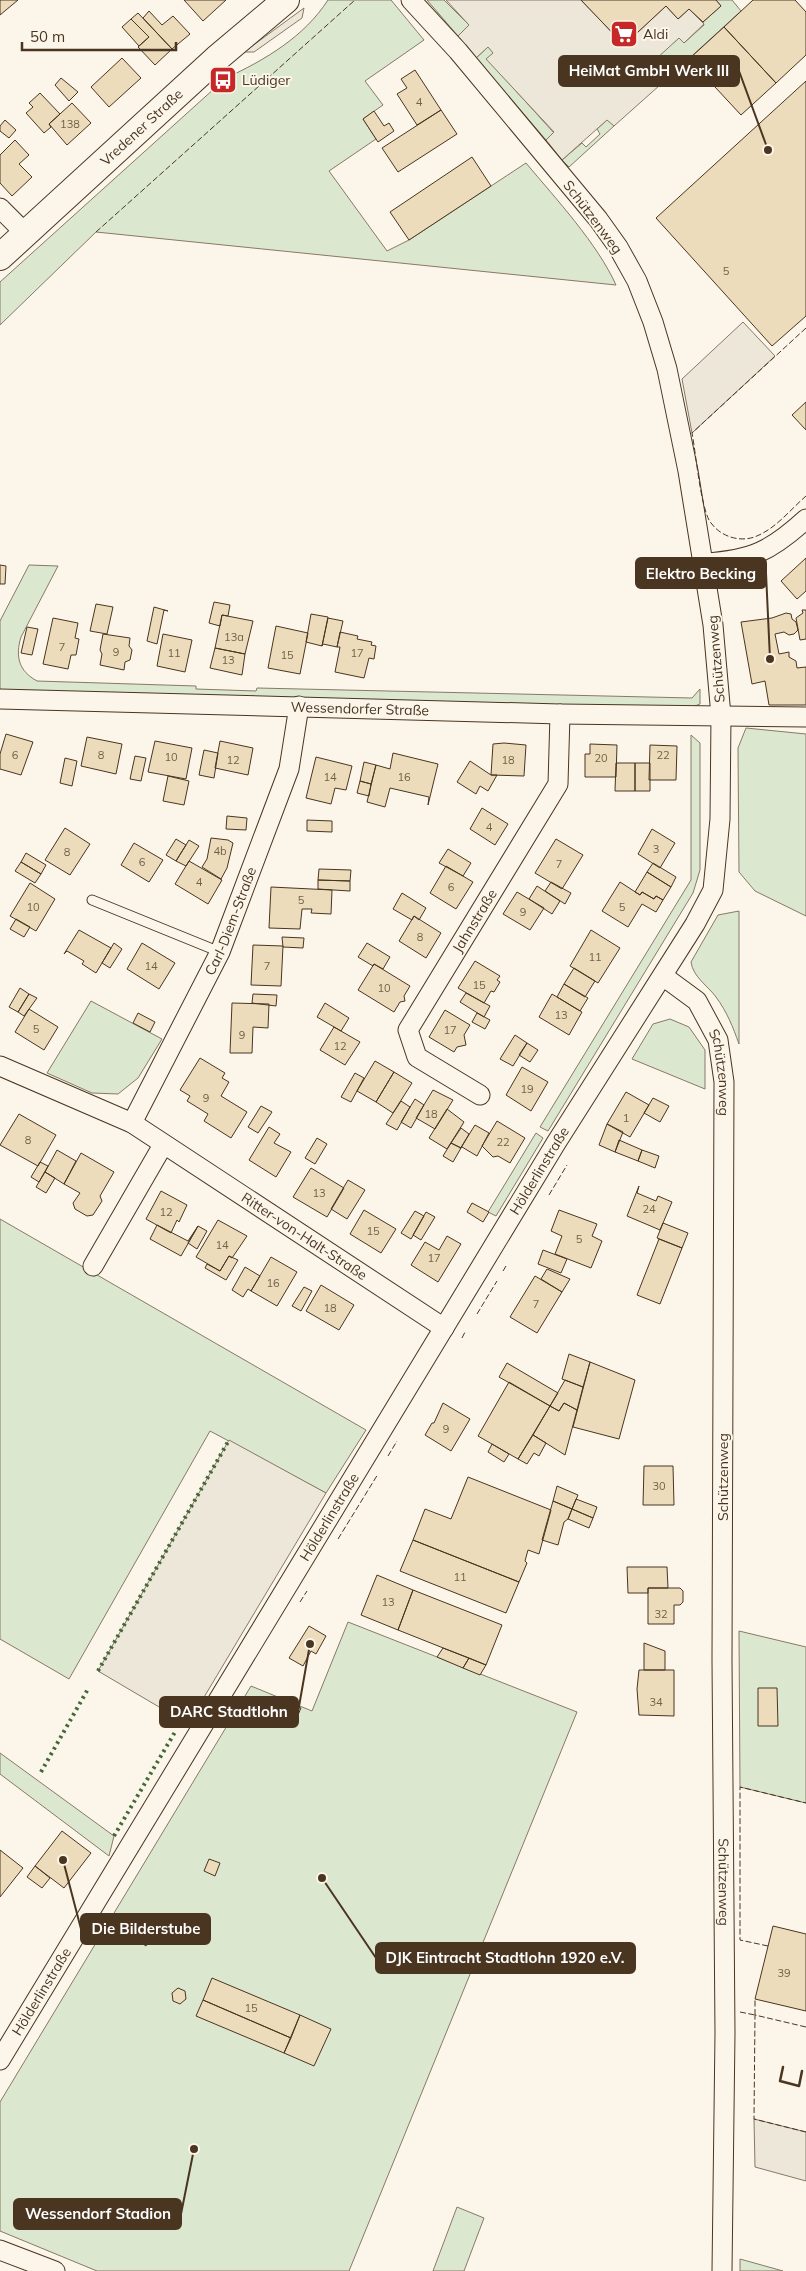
<svg xmlns="http://www.w3.org/2000/svg" width="806" height="2271" viewBox="0 0 806 2271" font-family="Mulish,sans-serif">
<style>
.green{fill:#dce7d0;stroke:#887966}
.parking{fill:#ede7d9;stroke:#887966}
.building{fill:#ecdcbc;stroke:#4a3520}
.lines{fill:none;stroke-linecap:round;stroke-linejoin:round}
.lane-casing{stroke:#4a3520;stroke-width:11}
.street-casing{stroke:#4a3520;stroke-width:21}
.secondary-casing{stroke:#4a3520;stroke-width:28}
.lane{stroke:#fbf6e9;stroke-width:9}
.street{stroke:#fbf6e9;stroke-width:19}
.secondary{stroke:#fbf6e9;stroke-width:26}
.hedge{stroke:#436837;stroke-width:4;stroke-dasharray:2.5 4;stroke-linecap:butt}
.fence{stroke:#4a3520;stroke-width:1;stroke-dasharray:6 2.5;stroke-linecap:butt}
.wall{stroke:#4a3520;stroke-width:2.5}
.labels{text-anchor:middle;dominant-baseline:central;stroke-width:4;stroke-linejoin:round;paint-order:stroke}
.number-label{font-size:11px;fill:#725f47}
.poi-label{font-size:14px;fill:#4a3520;stroke:#fbf6e9;text-anchor:start}
.street-label{font-size:14px;fill:#4a3520;stroke:#fbf6e9}
.leader{fill:none;stroke:#4a3520;stroke-width:2}
.callout-dot{fill:#4a3520;stroke:#fbf6e9;stroke-width:2}
.callout{fill:#4a3520;stroke:#4a3520;stroke-width:2}
.callout-label{font-size:15px;text-anchor:middle;font-weight:bold;fill:#fff}
</style>
<rect width="100%" height="100%" fill="#fbf6e9"/>
<path class="green" d="M328,0H391L424,40L365,81L383,105L363,119L376,139L329,171L387,251L409,240L526,163C556,199 597,243 616,285L96,232L0,325V282L226,78C265,60 304,37 328,0Z
M427,0H444L469,25L458,36Z
M716,0H732L741,11L660,85L643,67L679,38L684,43L704,25L703,22L721,6Z
M488,47L494,53L487,59L554,133L546,140L476,58Z
M608,119L614,126L569,167L562,160L582,143L586,147L600,134L597,129Z
M29,565L58,566L21,637C15,657 19,671 37,681L196,686V689L256,691L257,688L692,698L700,689V704L690,708L0,695V621Z
M746,728L806,734V916L755,891L739,872L738,748Z
M691,735L700,743V870L693,893L548,1131L540,1127L691,880Z
M739,911V1044C733,1027 727,1012 716,997C708,986 693,977 691,962L718,915Z
M91,1001L162,1039L138,1078L118,1094L92,1093L47,1073Z
M670,1019L689,1027L705,1050V1089L632,1059L653,1024Z
M536,1133L543,1138L496,1216L488,1212Z
M0,1219L366,1430L326,1493L210,1431L69,1679L0,1639Z
M348,1622L577,1712L349,2271H97L0,2231V2102L251,1686L312,1711Z
M739,1631L806,1647V1803L740,1787Z
M0,1753L114,1836L109,1856L0,1774Z
M457,2207L484,2218L464,2271H433Z
M740,2259L783,2271H740Z"/>
<path class="parking" d="M446,0H581L624,45L666,6L678,19L689,9L704,24L684,43L679,38L656,59L644,67L660,85L614,126L607,120L562,160L546,140L554,132L486,59L493,53L488,47L476,58L458,36L469,25Z
M304,8L302,18L254,52H244Z
M743,322L775,356L692,433L682,379Z
M229,1440L326,1493L188,1724L98,1671Z
M754,2119L806,2132V2181L755,2167Z"/>
<path class="building" d="M0,0H18L0,15Z
M184,0H226L203,21Z
M581,0H716L721,6L703,22L689,9L678,19L666,6L624,45Z
M753,0H795L806,12V55L776,83L724,27Z
M149,11L162,25L173,16L190,34L172,49L143,18Z
M138,13L172,49L155,65L138,47L149,37L131,19Z
M131,19L149,37L139,46L122,27Z
M724,27L776,83L741,115L689,59Z
M122,58L141,78L109,107L91,87Z
M415,70L441,110L417,125L397,94L407,88L401,79Z
M61,78L78,92L69,101L55,85Z
M806,81V316L772,346L656,218Z
M40,93L60,114L49,124L51,127L44,133L26,113L33,107L29,103Z
M72,103L91,123L67,145L49,124Z
M441,110L457,134L398,172L382,148Z
M374,111L384,126L389,123L394,131L378,142L363,119Z
M5,120L16,130L9,138L0,131V126Z
M15,140L29,155L19,164L32,177L12,196L0,183V155Z
M472,157L491,186L409,240L390,212Z
M806,402V430L792,415Z
M806,558V591L797,599L781,581Z
M0,565L6,566L5,584H0Z
M214,602L230,605L228,616L222,615L220,626L209,623Z
M96,604L113,607L107,634L90,631Z
M154,607L168,611L164,610L157,644L147,641Z
M802,610H806V639L800,640L796,618L803,613Z
M786,613L791,614L792,619L796,622L798,630L794,634L789,635L784,632L775,634L779,654L789,652V657L796,661L797,668L806,667V705H769L765,681L752,684L741,622L772,618Z
M311,614L328,617L322,646L306,642Z
M222,615L253,621L245,654L215,648Z
M53,618L78,623L75,638L79,639L76,655H71L68,669L43,664Z
M328,618L343,621L337,647L323,644L322,646Z
M276,626L308,633L300,674L268,668Z
M27,627L38,629L32,655L21,653Z
M340,632L358,636L357,639L372,642L371,645L376,646L374,659L369,658L364,678L335,672L340,647H337Z
M103,634L130,638L129,646L132,650L130,660L125,662L124,670L100,665L102,654L100,650Z
M163,634L192,640L185,672L157,666Z
M215,648L245,654L242,675L210,668Z
M6,734L33,742L21,775L0,769V754Z
M87,737L122,744L116,774L81,766Z
M155,741L192,748L186,779L148,772Z
M220,741L253,748L248,775L215,768Z
M504,743L526,745L524,776L491,775L493,744Z
M590,744L617,745L616,777H585V754H590Z
M650,745L677,746L676,780H649Z
M204,750L218,753L214,778L199,775Z
M393,753L438,764L428,805L429,797L390,788L385,807L367,802L376,765L390,769Z
M135,756L146,758L141,781L130,779Z
M316,757L352,766L346,790L335,788L331,804L306,798Z
M65,758L77,761L72,786L60,783Z
M470,761L491,775H497L488,791L480,786L476,794L457,782Z
M364,762L376,765L371,784L360,781Z
M616,763H635V791H615Z
M635,763H650V791H635Z
M168,776L189,781L184,805L163,801Z
M360,781L371,784L369,796L357,793Z
M482,808L508,824L495,845L470,829Z
M227,816L247,818L246,830L226,829Z
M307,820L332,821V832L307,831Z
M65,828L90,844L70,875L45,860Z
M652,829L675,843L660,868L638,854Z
M211,838L228,840L233,843L227,868L221,879L202,867L207,859Z
M176,839L186,845L176,861L166,855Z
M556,839L583,855L562,889L535,873Z
M189,840L199,846L186,866L176,861Z
M134,843L163,860L149,882L121,865Z
M448,849L471,863L463,876L439,863Z
M26,853L46,865L41,874L21,862Z
M189,861L222,880L208,904L175,884Z
M21,862L41,874L35,883L15,871Z
M653,863L676,877L671,887L647,872Z
M446,866L473,882L456,909L430,893Z
M319,869L351,870L350,881L318,880Z
M647,872L671,887L663,900L656,896L654,899L642,892L640,895L635,892Z
M318,880L350,881V891L318,889Z
M551,882L571,893L565,904L545,891Z
M620,882L640,895L642,892L654,899L656,896L663,900L656,912L642,904L628,927L602,911Z
M30,883L55,899L36,931L10,916Z
M537,886L560,901L552,914L529,899Z
M271,887L332,890L331,914L311,913L312,909H302L300,929L269,928Z
M517,892L544,908L530,930L503,914Z
M402,893L426,908L419,920L414,916L412,920L393,909Z
M414,916L441,933L426,958L399,941Z
M16,919L30,927L24,937L10,929Z
M79,930L111,948L96,973L82,964L84,961L67,951L64,954Z
M591,930L620,948L598,983L570,966Z
M282,937L304,938L303,948L283,947Z
M114,943L122,949L110,968L102,963Z
M142,943L175,963L159,989L127,969Z
M367,943L390,957L383,969L374,964L373,966L358,957Z
M253,945L283,946L281,986L251,985Z
M475,961L500,976L497,980L500,982L494,992L491,991L484,1003L458,988Z
M374,964L410,986L404,996L405,1001L400,1002L394,1012L358,990Z
M574,968L595,981L585,997L564,984Z
M564,984L588,998L580,1011L557,997Z
M20,988L29,994L18,1012L9,1007Z
M466,993L490,1006L484,1017L460,1002Z
M29,994L37,998L24,1016L18,1012Z
M253,994L277,995L276,1006L252,1003Z
M552,994L582,1012L569,1035L539,1017Z
M232,1003L269,1004L268,1028L253,1027L252,1053H230Z
M325,1003L349,1018L341,1031L317,1017Z
M29,1009L58,1027L44,1050L15,1032Z
M445,1010L470,1025L464,1035L466,1045L457,1047L454,1052L429,1037Z
M138,1013L155,1022L150,1032L133,1023Z
M477,1013L490,1020L485,1029L472,1022Z
M334,1027L360,1042L345,1065L320,1050Z
M515,1035L527,1043L513,1066L500,1059Z
M527,1043L538,1050L530,1062L519,1055Z
M200,1058L225,1073L222,1078L229,1082L221,1096L247,1112L231,1138L204,1121L208,1114L187,1101L190,1096L180,1090Z
M375,1061L394,1072L376,1102L357,1091Z
M522,1067L548,1082L531,1111L506,1095Z
M394,1072L412,1083L393,1113L376,1102Z
M355,1073L364,1078L351,1102L341,1097Z
M433,1090L453,1100L435,1129L416,1118Z
M626,1092L649,1105L630,1137L607,1124Z
M653,1098L669,1106L660,1122L644,1113Z
M415,1099L424,1105L411,1128L401,1122Z
M401,1101L410,1107L397,1130L386,1124Z
M261,1106L272,1112L258,1133L248,1127Z
M447,1109L464,1122L447,1149L429,1138Z
M19,1114L56,1135L38,1166L0,1145Z
M497,1121L525,1138L510,1163L498,1156L493,1157L482,1146Z
M607,1124L623,1132L615,1152L599,1145Z
M475,1125L489,1133L477,1156L462,1147L460,1149Z
M269,1127L280,1134L274,1143L291,1152L276,1177L249,1160Z
M461,1128L469,1134L461,1148L451,1143Z
M317,1138L327,1144L315,1164L305,1158Z
M619,1140L642,1150L638,1161L615,1152Z
M451,1143L461,1148L453,1162L443,1156Z
M57,1150L76,1161L64,1184L45,1172Z
M642,1150L659,1156L655,1168L638,1161Z
M81,1153L114,1172L100,1196L102,1201L93,1215L87,1216L75,1209L73,1203L80,1193L64,1184Z
M40,1162L48,1166L39,1182L31,1177Z
M311,1168L344,1188L327,1217L293,1197Z
M45,1172L55,1178L46,1193L36,1187Z
M348,1180L365,1190L347,1219L331,1209Z
M639,1186L637,1193L656,1201L658,1196L672,1202L660,1230L627,1216Z
M161,1191L187,1205L179,1222L177,1220L171,1233L146,1219Z
M472,1203L489,1212L483,1222L467,1212Z
M364,1210L396,1229L381,1253L350,1234Z
M559,1210L597,1224L592,1236L602,1241L591,1268L555,1254L562,1236L551,1231Z
M415,1211L424,1216L411,1239L401,1233Z
M426,1212L435,1217L421,1240L413,1235Z
M218,1220L247,1236L232,1258L229,1256L220,1271L196,1257Z
M663,1223L688,1233L682,1248L657,1238Z
M157,1225L188,1241L198,1226L181,1256L150,1239Z
M198,1226L207,1231L197,1249L188,1243Z
M447,1236L461,1244L438,1282L411,1265L425,1242L439,1250Z
M659,1239L682,1248L660,1304L637,1295Z
M543,1250L567,1259L561,1273L538,1264Z
M229,1256L238,1260L226,1280L205,1268L207,1264L220,1271Z
M271,1257L297,1272L277,1306L251,1291Z
M245,1267L260,1276L251,1291L248,1289L243,1297L232,1290Z
M547,1269L570,1279L562,1292L541,1279Z
M535,1276L562,1292L537,1333L510,1317Z
M321,1285L354,1305L339,1330L306,1311Z
M304,1287L312,1291L301,1311L292,1306Z
M569,1354L590,1362L583,1387L562,1379Z
M590,1362L635,1380L619,1439L573,1427Z
M507,1363L558,1393L550,1406L499,1377Z
M565,1380L583,1387L577,1410L564,1403L559,1411L550,1406Z
M509,1382L550,1406L518,1459L478,1436Z
M443,1403L470,1419L451,1451L425,1435L432,1423H434Z
M564,1403L577,1410L565,1455L533,1435L550,1406L559,1411Z
M533,1435L546,1443L539,1456L534,1453L527,1464L518,1459Z
M492,1444L509,1454L504,1462L488,1452Z
M644,1466H673L674,1505H643Z
M468,1477L551,1510L539,1554L528,1550L525,1561L527,1563L519,1582L413,1540L425,1509L451,1519Z
M557,1486L578,1495L572,1509L553,1501Z
M576,1499L597,1507L593,1518L572,1509Z
M553,1501L572,1509L568,1519L564,1522L558,1545L542,1540Z
M572,1509L593,1518L589,1528L568,1519Z
M413,1540L519,1582L506,1613L400,1571Z
M627,1567H667L668,1588H648V1593H628Z
M377,1575L413,1590L398,1630L361,1615Z
M648,1588H680L683,1591V1602L680,1605H674V1624H648Z
M413,1590L502,1625L486,1665L398,1630Z
M309,1626L326,1636L316,1654L311,1651L303,1666L289,1658Z
M644,1643L665,1651V1670H644Z
M443,1648L469,1658L463,1668L437,1657Z
M469,1658L486,1665L480,1675L463,1668Z
M639,1670H674V1716L639,1715L637,1689Z
M758,1688H777L778,1726H758Z
M280,1699L301,1708L298,1715L277,1707Z
M62,1831L91,1853L64,1888L35,1866Z
M0,1850L23,1868L0,1897Z
M209,1859L220,1863L215,1876L204,1871Z
M35,1866L50,1878L42,1888L27,1877Z
M135,1914L157,1929L146,1946L124,1932Z
M773,1926L806,1934V2011L755,1999Z
M212,1978L300,2015L291,2038L203,2000Z
M178,1988L185,1991L186,1999L180,2004L173,2001L172,1993Z
M203,2000L291,2038L284,2053L196,2016Z
M300,2015L331,2029L314,2066L284,2053Z"/>
<g class="lines">
<g class="lane-casing">
<path id="lane" d="M92,900L220,952"/>
</g>
<g class="street-casing">
<g id="street">
<path d="M0,208L26,234"/>
<path d="M705,563C752,560 771,551 806,519"/>
<path id="s1" d="M0,699L560,714L806,717"/>
<path id="s2" d="M663,976L697,1001L718,1040L724,1082L722,1661L725,2033L722,2271"/>
<path id="s3" d="M0,1066L132,1123L444,1328"/>
<path id="s4" d="M480,1095L417,1057L408,1030L558,784L560,714"/>
<path id="s5" d="M132,1123L220,952L289,769L299,706"/>
<path d="M93,1266L163,1145"/>
<path id="s6" d="M0,2060L556,1143L695,924L713,890L720,819L721,716L713,625L688,471L667,369L653,322L637,281L618,247L598,219L458,51L411,0"/>
<path d="M0,2250L55,2271"/>
</g>
</g>
<g class="secondary-casing">
<g id="secondary">
<path id="s7" d="M0,257L216,59L286,0"/>
</g>
</g>
<use href="#lane" class="lane"/>
<use href="#street" class="street"/>
<use href="#secondary" class="secondary"/>
<path class="hedge" d="M98,1671L229,1440
M41,1772L88,1689
M114,1836L175,1732"/>
<path class="fence" d="M96,232L355,0
M806,328L692,433C696,454 700,502 709,520C719,537 742,544 759,535C777,527 791,509 806,496
M549,1195L567,1165
M503,1271L506,1266
M477,1314L497,1281
M462,1338L465,1332
M388,1456L397,1441
M338,1539L378,1474
M300,1602L307,1591
M768,1946L740,1940V1787L806,1803
M740,2012L755,2015
M755,2015V1999
M806,2027L755,2015L754,2119L806,2132"/>
<path class="wall" d="M783,2067L780,2081L799,2086L802,2071"/>
</g>
<defs>
<g id="supermarket-square" transform="scale(1.4375)"><rect x="-9" y="-9" width="18" height="18" rx="4" fill="#c62828" stroke="#fbf6e9"/><path d="M-6-5.5h2.5l.6 2H6L4.5 2H-2.5L-4.4-4H-6ZM-1.5 3.2a1.3 1.3 0 1 0 .1 0ZM3 3.2a1.3 1.3 0 1 0 .1 0Z" fill="#fff"/></g>
<g id="bus-square" transform="scale(1.4375)"><rect x="-9" y="-9" width="18" height="18" rx="4" fill="#c62828" stroke="#fbf6e9"/><path d="M-5-6H5V4H4V6H2V4H-2V6H-4V4H-5ZM-3.5-4V0h7V-4ZM-3.5 1.2v1.5H-2V1.2ZM2 1.2v1.5H3.5V1.2Z" fill="#fff"/></g>
</defs>
<g fill-rule="evenodd">
<use href="#supermarket-square" x="624" y="34"/>
<use href="#bus-square" x="223" y="80"/>
</g>
<g class="labels">
<g class="number-label">
<text x="419" y="102">4</text>
<text x="70" y="124">138</text>
<text x="726" y="271">5</text>
<text x="234" y="637">13a</text>
<text x="62" y="647">7</text>
<text x="116" y="652">9</text>
<text x="174" y="653">11</text>
<text x="357" y="653">17</text>
<text x="287" y="655">15</text>
<text x="228" y="660">13</text>
<text x="15" y="755">6</text>
<text x="101" y="755">8</text>
<text x="663" y="755">22</text>
<text x="171" y="757">10</text>
<text x="601" y="758">20</text>
<text x="233" y="760">12</text>
<text x="508" y="760">18</text>
<text x="330" y="777">14</text>
<text x="404" y="777">16</text>
<text x="489" y="827">4</text>
<text x="656" y="849">3</text>
<text x="220" y="851">4b</text>
<text x="67" y="852">8</text>
<text x="142" y="862">6</text>
<text x="559" y="864">7</text>
<text x="199" y="882">4</text>
<text x="451" y="887">6</text>
<text x="301" y="900">5</text>
<text x="33" y="907">10</text>
<text x="622" y="907">5</text>
<text x="523" y="912">9</text>
<text x="420" y="937">8</text>
<text x="595" y="957">11</text>
<text x="151" y="966">14</text>
<text x="267" y="966">7</text>
<text x="479" y="985">15</text>
<text x="384" y="988">10</text>
<text x="561" y="1015">13</text>
<text x="36" y="1029">5</text>
<text x="450" y="1030">17</text>
<text x="242" y="1035">9</text>
<text x="340" y="1046">12</text>
<text x="527" y="1089">19</text>
<text x="206" y="1098">9</text>
<text x="431" y="1114">18</text>
<text x="626" y="1118">1</text>
<text x="28" y="1140">8</text>
<text x="503" y="1142">22</text>
<text x="319" y="1193">13</text>
<text x="649" y="1209">24</text>
<text x="166" y="1212">12</text>
<text x="373" y="1231">15</text>
<text x="579" y="1239">5</text>
<text x="222" y="1245">14</text>
<text x="434" y="1258">17</text>
<text x="273" y="1283">16</text>
<text x="536" y="1304">7</text>
<text x="330" y="1308">18</text>
<text x="446" y="1429">9</text>
<text x="659" y="1486">30</text>
<text x="460" y="1577">11</text>
<text x="388" y="1602">13</text>
<text x="661" y="1614">32</text>
<text x="656" y="1702">34</text>
<text x="784" y="1973">39</text>
<text x="251" y="2008">15</text>
</g>
<g class="poi-label">
<text x="643" y="34">Aldi</text>
<text x="242" y="80">Lüdiger</text>
</g>
<g class="street-label">
<text stroke="none"><textPath href="#s7" startOffset="192">Vredener Straße</textPath></text>
<text transform="translate(593 217) rotate(53)">Schützenweg</text>
<text transform="translate(716 659) rotate(-95)">Schützenweg</text>
<text stroke="none"><textPath href="#s1" startOffset="360">Wessendorfer Straße</textPath></text>
<text stroke="none"><textPath href="#s5" startOffset="225">Carl-Diem-Straße</textPath></text>
<text stroke="none"><textPath href="#s4" startOffset="230">Jahnstraße</textPath></text>
<text stroke="none"><textPath href="#s2" startOffset="119">Schützenweg</textPath></text>
<text stroke="none"><textPath href="#s6" startOffset="1040">Hölderlinstraße</textPath></text>
<text stroke="none"><textPath href="#s3" startOffset="350">Ritter-von-Halt-Straße</textPath></text>
<text transform="translate(723 1477) rotate(-90)">Schützenweg</text>
<text stroke="none"><textPath href="#s6" startOffset="635">Hölderlinstraße</textPath></text>
<text stroke="none"><textPath href="#s2" startOffset="929">Schützenweg</textPath></text>
<text stroke="none"><textPath href="#s6" startOffset="80">Hölderlinstraße</textPath></text>
</g>
</g>
<path class="leader" d="M768 150L739 71M770 659L766 573M310 1644L298 1712M63 1860L81 1929M322 1878L376 1958M194 2149L181 2214"/>
<g class="callout-dot">
<circle cx="768" cy="150" r="5"/>
<circle cx="770" cy="659" r="5"/>
<circle cx="310" cy="1644" r="5"/>
<circle cx="63" cy="1860" r="5"/>
<circle cx="322" cy="1878" r="5"/>
<circle cx="194" cy="2149" r="5"/>
</g>
<g class="callout">
<rect x="559" y="56" width="180" height="30" rx="5"/>
<rect x="636" y="558" width="130" height="30" rx="5"/>
<rect x="160" y="1697" width="138" height="30" rx="5"/>
<rect x="81" y="1914" width="129" height="30" rx="5"/>
<rect x="376" y="1943" width="259" height="30" rx="5"/>
<rect x="14" y="2199" width="167" height="30" rx="5"/>
</g>
<g class="callout-label">
<text x="649" y="76">HeiMat GmbH Werk III</text>
<text x="701" y="579">Elektro Becking</text>
<text x="229" y="1717">DARC Stadtlohn</text>
<text x="146" y="1934">Die Bilderstube</text>
<text x="505" y="1963">DJK Eintracht Stadtlohn 1920 e.V.</text>
<text x="98" y="2219">Wessendorf Stadion</text>
</g>
<path d="M22 42v8h154v-8" fill="none" stroke="#4a3520" stroke-width="2.5"/>
<text x="30" y="42" font-size="15" fill="#4a3520" stroke="#fbf6e9" stroke-width="4" paint-order="stroke">50 m</text>
</svg>
